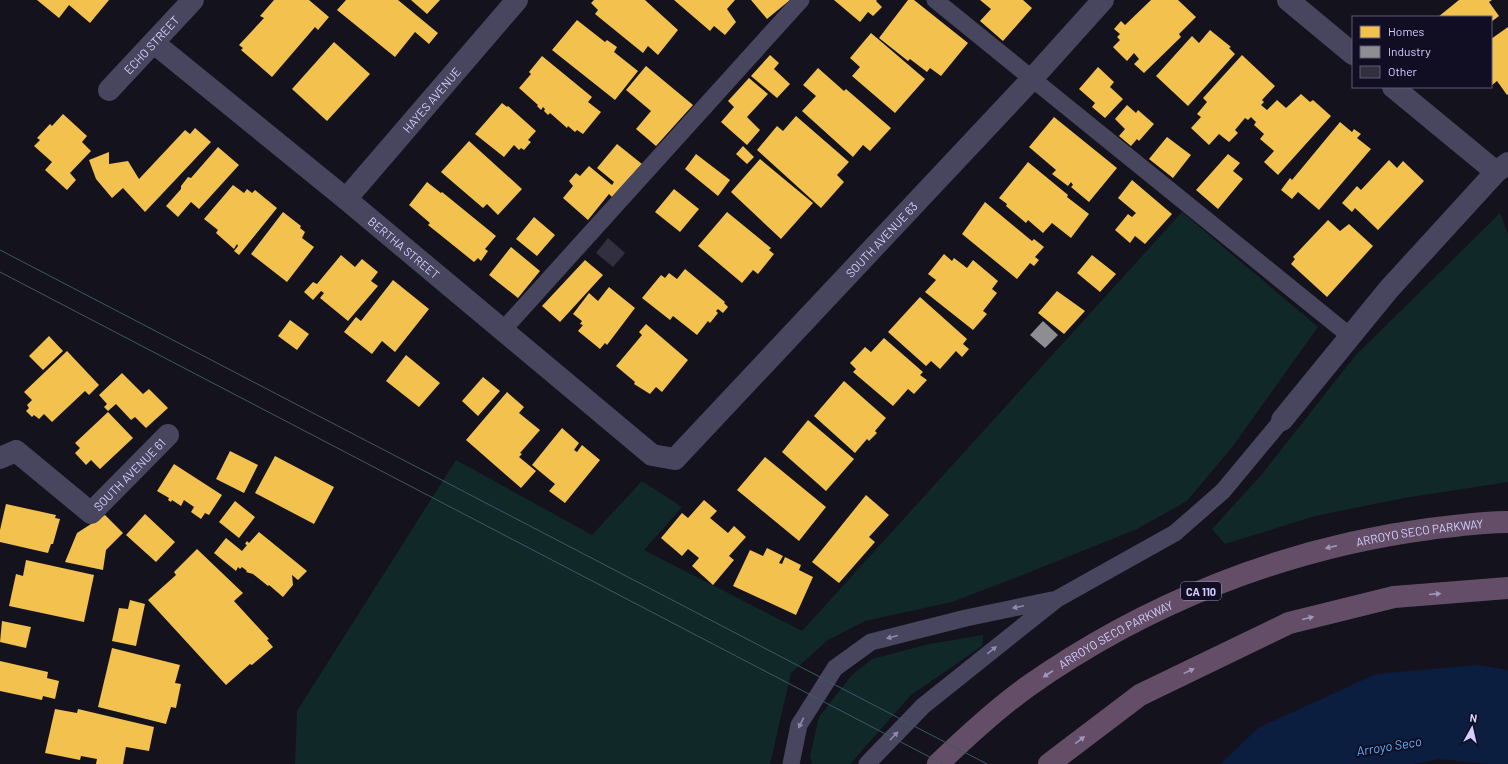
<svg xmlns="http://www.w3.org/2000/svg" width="1508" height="764" viewBox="0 0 1508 764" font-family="Barlow,sans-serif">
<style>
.green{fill:#112829}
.water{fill:#0b1e40}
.homes{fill:#f2c14e}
.industry{fill:#8d8d92}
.building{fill:#323040}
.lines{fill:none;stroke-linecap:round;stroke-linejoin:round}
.service{stroke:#47465e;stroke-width:17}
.minor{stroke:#47465e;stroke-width:22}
.motorway{stroke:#644e67;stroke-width:22}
.tram{stroke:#405668;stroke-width:1}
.oneway{fill:#a294bb}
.oneway2{fill:#8e8aae}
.labels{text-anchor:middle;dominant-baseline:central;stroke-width:4;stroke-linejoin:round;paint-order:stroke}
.shield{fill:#110d22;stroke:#9a94bd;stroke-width:1}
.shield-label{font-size:11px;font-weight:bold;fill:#d4ceff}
.street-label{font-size:12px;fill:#d4ceff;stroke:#110d22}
.water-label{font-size:13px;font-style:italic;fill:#5cb3ff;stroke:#110d22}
</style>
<rect width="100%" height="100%" fill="#14121d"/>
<path class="green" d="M1182,212L1318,327L1233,446L1187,501L1137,529L1025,574L952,602L865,621L828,640L791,673L770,764H295L297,711L456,460L592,535L642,481L682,507L644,550L802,631Z
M1500,213L1508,234V482L1404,498L1315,516L1225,544L1212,529L1263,473L1355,356Z
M983,635L982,646L911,695L850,764H812L810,756L819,717L852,675L872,659L929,644Z"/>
<path class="water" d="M1478,665L1508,670V764H1489L1440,759L1414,764H1221L1258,728L1376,674Z"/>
<path class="homes" d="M37,0H109L90,23L69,5L59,18Z
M274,0H309L329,17L318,30L315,27L272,77L241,50L243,48L239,45L264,18L260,16Z
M346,0H398L438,33L429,44L415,32L395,57L337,10Z
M411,0H440L427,14Z
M594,0H645L678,30L658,55L648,46L643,53L595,14L598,10L591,3Z
M674,0H735L727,9L736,22L725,35L714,26L710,31Z
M751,0H790L767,19Z
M834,0H877L876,1L882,7L873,16L868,12L860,22Z
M908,0H914L968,43L941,76L930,68L927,72L910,59L908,61L879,38Z
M980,0H1023L1032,8L1003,41L980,21L991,9Z
M1151,0H1178L1196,17L1179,34L1181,37L1144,73L1134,64L1139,59L1134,53L1127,61L1113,47L1120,40L1117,37L1120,34L1114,29L1121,21L1125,25Z
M1459,0H1492L1489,2L1499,16L1491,22V17H1438Z
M577,20L605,42L607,40L617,47L614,52L638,71L615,100L552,50Z
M1508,27V94L1507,95L1497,81L1491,86V39Z
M1210,30L1231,47L1229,48L1235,54L1188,106L1156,76L1192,36L1199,43Z
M871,33L925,79L895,113L852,76L860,67L850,58Z
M334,42L370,74L327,121L292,89Z
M770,55L779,63L774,69L790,84L777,98L751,76Z
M1242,55L1275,86L1262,100L1264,102L1261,105L1267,110L1277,100L1286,108L1301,94L1310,102L1313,100L1331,116L1278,175L1264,162L1274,151L1260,139L1264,134L1254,125L1256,122L1251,117L1248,120L1245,118L1235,130L1238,133L1229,142L1219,134L1209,145L1191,128L1201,117L1197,114L1207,102L1203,98Z
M542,56L592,97L588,102L601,112L583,134L577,130L575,132L568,126L567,128L550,113L548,115L544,111L545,109L543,107L541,110L537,106L538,105L519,88L531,74L529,72Z
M646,66L693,105L656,146L636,129L651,111L626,90Z
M1098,67L1114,82L1110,87L1123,99L1105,118L1092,107L1095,103L1079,89Z
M818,68L844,91L846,89L891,128L870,151L863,145L853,157L802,111L816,96L803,85Z
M749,78L768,94L747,117L760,130L747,145L721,122L734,107L728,101Z
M502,103L507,107L508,106L536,131L528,140L531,142L524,150L521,148L519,150L514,145L504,157L475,134Z
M1127,105L1136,113L1138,110L1154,124L1139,141L1137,139L1131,146L1119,136L1125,129L1115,119Z
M63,114L87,136L82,142L91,151L70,173L76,180L67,190L45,170L52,162L34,146L40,140L37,138L50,124L52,126Z
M796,116L849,162L837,175L844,182L821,208L757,150L777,126L783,131Z
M1054,117L1117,168L1089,202L1071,187L1073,185L1071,182L1068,186L1052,174L1056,170L1029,147Z
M1340,122L1352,132L1354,129L1361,134L1357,138L1371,149L1319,210L1298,192L1292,199L1281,190L1290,178L1292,180Z
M195,128L211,142L145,212L123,188L112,198L96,179L89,160L109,152V164L128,161L139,179L185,130L190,134Z
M1167,137L1191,155L1173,178L1149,159Z
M469,141L522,189L498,215L487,204L483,208L441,172Z
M617,144L642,164L612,197L609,194L588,220L563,198L573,186L569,181L576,173L580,176L589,166L612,185L614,182L597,168Z
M743,146L754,157L747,164L736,154Z
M218,147L239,165L199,209L191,202L178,217L166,206L181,189V186L188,177L191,178Z
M696,154L730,180L718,196L685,169Z
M1228,154L1240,163L1233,171L1243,179L1218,209L1196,190Z
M760,159L813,203L781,239L731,192Z
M1389,160L1397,168L1403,161L1424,181L1378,230L1355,208L1352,212L1342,203L1357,186L1361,190Z
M1028,162L1068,195L1067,197L1089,214L1071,238L1052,223L1043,233L1028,220L1026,223L1006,206L1007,204L999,198Z
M1132,180L1172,214L1145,244L1135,236L1130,243L1115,230L1128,214L1132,217L1136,213L1118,198Z
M427,182L441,193L442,192L496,236L485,249L488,251L481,261L478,258L474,262L428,225L430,223L409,205Z
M233,185L244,193L247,189L252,193L255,190L277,208L239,255L234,251L238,246L237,244L234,249L216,233L218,230L204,219Z
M674,189L699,209L680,232L655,212Z
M985,202L1032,241L1034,239L1044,247L1035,257L1039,260L1034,266L1030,263L1017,279L962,234Z
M283,212L301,226L300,228L305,232L302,238L314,247L287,282L251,254Z
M727,212L771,248L769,250L774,254L758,274L753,270L742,283L698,246Z
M534,217L555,235L537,256L516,239Z
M1328,220L1340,231L1349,224L1373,246L1327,297L1291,264L1295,259L1293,257Z
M511,247L540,271L518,298L489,275Z
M944,254L952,261L954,258L967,268L973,260L998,281L992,289L997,293L983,311L987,314L973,330L925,292L936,280L928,274Z
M341,255L355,267L362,259L378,272L371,281L378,286L348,321L320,298L324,293L321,291L313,300L304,292L313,282L317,284Z
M1092,255L1116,274L1100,292L1077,273Z
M585,260L603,275L560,322L542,306Z
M685,269L725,302L724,303L728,307L723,313L718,309L716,311L718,313L710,323L708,321L697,335L673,316L670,320L642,298L661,275L665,278L669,273L677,279Z
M393,280L429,309L395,352L382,341L372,354L344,332L356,317L361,321Z
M609,287L635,308L607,345L605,343L600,349L578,331L583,325L580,324L582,321L573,314L589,293L598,301Z
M1057,291L1085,311L1064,334L1038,313Z
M920,297L967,339L963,344L969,349L962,357L956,351L940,369L931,361L926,366L888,332Z
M290,320L309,334L297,350L278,336Z
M646,324L688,360L662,392L656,387L650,394L634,384L635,382L616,366L642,335L639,332Z
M49,336L63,351L43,370L29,356Z
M884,338L923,372L920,375L927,380L914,394L908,389L893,406L853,372L856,369L850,363L865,347L871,352Z
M67,351L99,385L89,395L85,391L52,422L44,414L39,419L34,415L32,417L26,411L29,408L27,405L32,400L24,392Z
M406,355L440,383L419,407L386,381Z
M122,373L143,394L149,389L168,408L146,428L135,417L131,420L116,404L108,411L104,407L107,404L99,395Z
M483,377L500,391L478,416L462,401Z
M844,381L886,418L875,431L877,433L869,441L867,439L855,453L814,416Z
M507,392L524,407L519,413L540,430L520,453L522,454L519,457L536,471L521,488L466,440Z
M108,412L133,438L100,469L91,460L86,465L75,453L80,448L75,443Z
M808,420L854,459L826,491L782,452Z
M562,428L579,443L574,450L577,452L582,445L600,460L565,503L549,491L555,484L532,465Z
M230,451L258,465L244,493L216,479Z
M275,456L334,487L314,524L255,493Z
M765,457L826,507L799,541L737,490Z
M174,464L222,495L209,515L205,513L201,519L191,512L194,507L184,500L181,506L172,500L171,502L168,500L169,498L157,491Z
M866,495L889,515L869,537L875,542L839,583L812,562Z
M704,500L717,511L710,518L728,533L734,526L746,537L729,556L734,560L713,585L692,566L699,558L688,549L682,556L661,538L682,513L688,518Z
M235,501L255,517L239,538L219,522Z
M6,504L56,515L55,518L60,519L53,544H51L48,553L0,542V530Z
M145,514L175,542L156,562L126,535Z
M105,515L123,533L106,550L103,570L65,562L77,533Z
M259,532L307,571L298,580L292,575L293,585L283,597L269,585L268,586L253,574L246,572L247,571L242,567L240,569L238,567L236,571L214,553L226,538L242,551L247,545L245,544L247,541L249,543Z
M767,548L783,556L779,563L782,564L785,557L801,565L799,570L813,577L796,615L733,586L750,550L763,556Z
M197,549L243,593L234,601L269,639L267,640L273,647L252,665L250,664L226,685L148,600L176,575L174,572Z
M26,560L94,575L84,622L9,606L16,574L23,576Z
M130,600L145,604L136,646L112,641L119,608L128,609Z
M2,621L31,627L26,648L0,642Z
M112,648L180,665L175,683L181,684L176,708L171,707L166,724L98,707Z
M0,661L48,672L47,678L59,681L55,699L43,696L42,700L0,691Z
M55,709L77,713L78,709L154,727L149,751L126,747L123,764H96L97,759L81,756L80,760L45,753Z"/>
<path class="industry" d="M1043,321L1058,335L1045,348L1030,335Z"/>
<path class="building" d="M608,238L625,253L613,267L596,253Z"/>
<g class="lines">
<path class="service" d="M935,0L1350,336
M502,331L801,0
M791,764L799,725L835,668L871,642L966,618L1052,600
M867,764L923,706L1057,599L1175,533L1223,491L1282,420"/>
<g class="minor">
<path d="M1288,0L1353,54"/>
<path id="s1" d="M154,43L346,199L652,455L675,459L1031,80L1103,0"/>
<path d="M1393,87L1496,172"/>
<path id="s2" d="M109,90L193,0"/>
<path id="s3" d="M346,199L517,0"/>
<path d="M1282,420L1389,289L1496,172L1508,163"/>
<path id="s4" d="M0,458L16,451L91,513L168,435"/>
</g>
<g class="motorway">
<path id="s5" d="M938,764C966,737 995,710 1027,687C1146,603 1285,548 1429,529C1455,526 1481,522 1508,522"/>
<path d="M1049,764L1140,695L1289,623L1394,597L1508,588"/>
</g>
<path class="tram" d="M0,250L987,764
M0,272L943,764"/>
</g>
<defs><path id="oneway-solid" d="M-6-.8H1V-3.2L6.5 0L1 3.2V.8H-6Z"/></defs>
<g class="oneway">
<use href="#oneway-solid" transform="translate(1331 547) rotate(167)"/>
<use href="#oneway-solid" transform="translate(1435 594) rotate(-5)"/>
<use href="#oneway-solid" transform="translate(1308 618) rotate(-14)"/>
<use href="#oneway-solid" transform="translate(1189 671) rotate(-26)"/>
<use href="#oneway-solid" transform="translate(1048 674) rotate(147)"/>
<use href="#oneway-solid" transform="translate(1080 740) rotate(-37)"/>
</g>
<g class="oneway2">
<use href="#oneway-solid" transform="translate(1018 607) rotate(168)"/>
<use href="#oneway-solid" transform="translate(892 637) rotate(166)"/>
<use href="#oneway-solid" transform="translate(992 650) rotate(-39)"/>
<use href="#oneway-solid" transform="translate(801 723) rotate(117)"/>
<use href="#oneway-solid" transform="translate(894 736) rotate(-46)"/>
</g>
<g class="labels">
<rect class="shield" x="1181" y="582" width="40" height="18" rx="3"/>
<g class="shield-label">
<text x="1201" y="591">CA 110</text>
</g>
<g class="street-label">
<text stroke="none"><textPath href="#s2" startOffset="62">ECHO STREET</textPath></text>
<text stroke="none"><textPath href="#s3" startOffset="131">HAYES AVENUE</textPath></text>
<text stroke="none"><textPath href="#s1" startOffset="971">SOUTH AVENUE 63</textPath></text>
<text stroke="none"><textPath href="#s1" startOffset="323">BERTHA STREET</textPath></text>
<text stroke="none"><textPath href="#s4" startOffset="169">SOUTH AVENUE 61</textPath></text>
<text stroke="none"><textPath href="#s5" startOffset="544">ARROYO SECO PARKWAY</textPath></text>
<text stroke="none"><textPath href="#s5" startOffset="221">ARROYO SECO PARKWAY</textPath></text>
</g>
<g class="water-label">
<text transform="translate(1389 746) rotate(-9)">Arroyo Seco</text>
</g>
</g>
<rect x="1352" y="16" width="140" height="72" fill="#110d22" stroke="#5f5a7a"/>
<rect x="1360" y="26" width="20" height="12" fill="#f2c14e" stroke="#5f5a7a"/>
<text x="1388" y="36" font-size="12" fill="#d4ceff">Homes</text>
<rect x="1360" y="46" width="20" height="12" fill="#8d8d92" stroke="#5f5a7a"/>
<text x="1388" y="56" font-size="12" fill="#d4ceff">Industry</text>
<rect x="1360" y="66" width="20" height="12" fill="#323040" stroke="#5f5a7a"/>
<text x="1388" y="76" font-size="12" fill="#d4ceff">Other</text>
<g transform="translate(1472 728) rotate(8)" stroke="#110d22" stroke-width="3" paint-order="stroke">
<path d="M0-3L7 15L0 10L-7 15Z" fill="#d4ceff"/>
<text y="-6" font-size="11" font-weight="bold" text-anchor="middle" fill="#d4ceff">N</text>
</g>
</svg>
